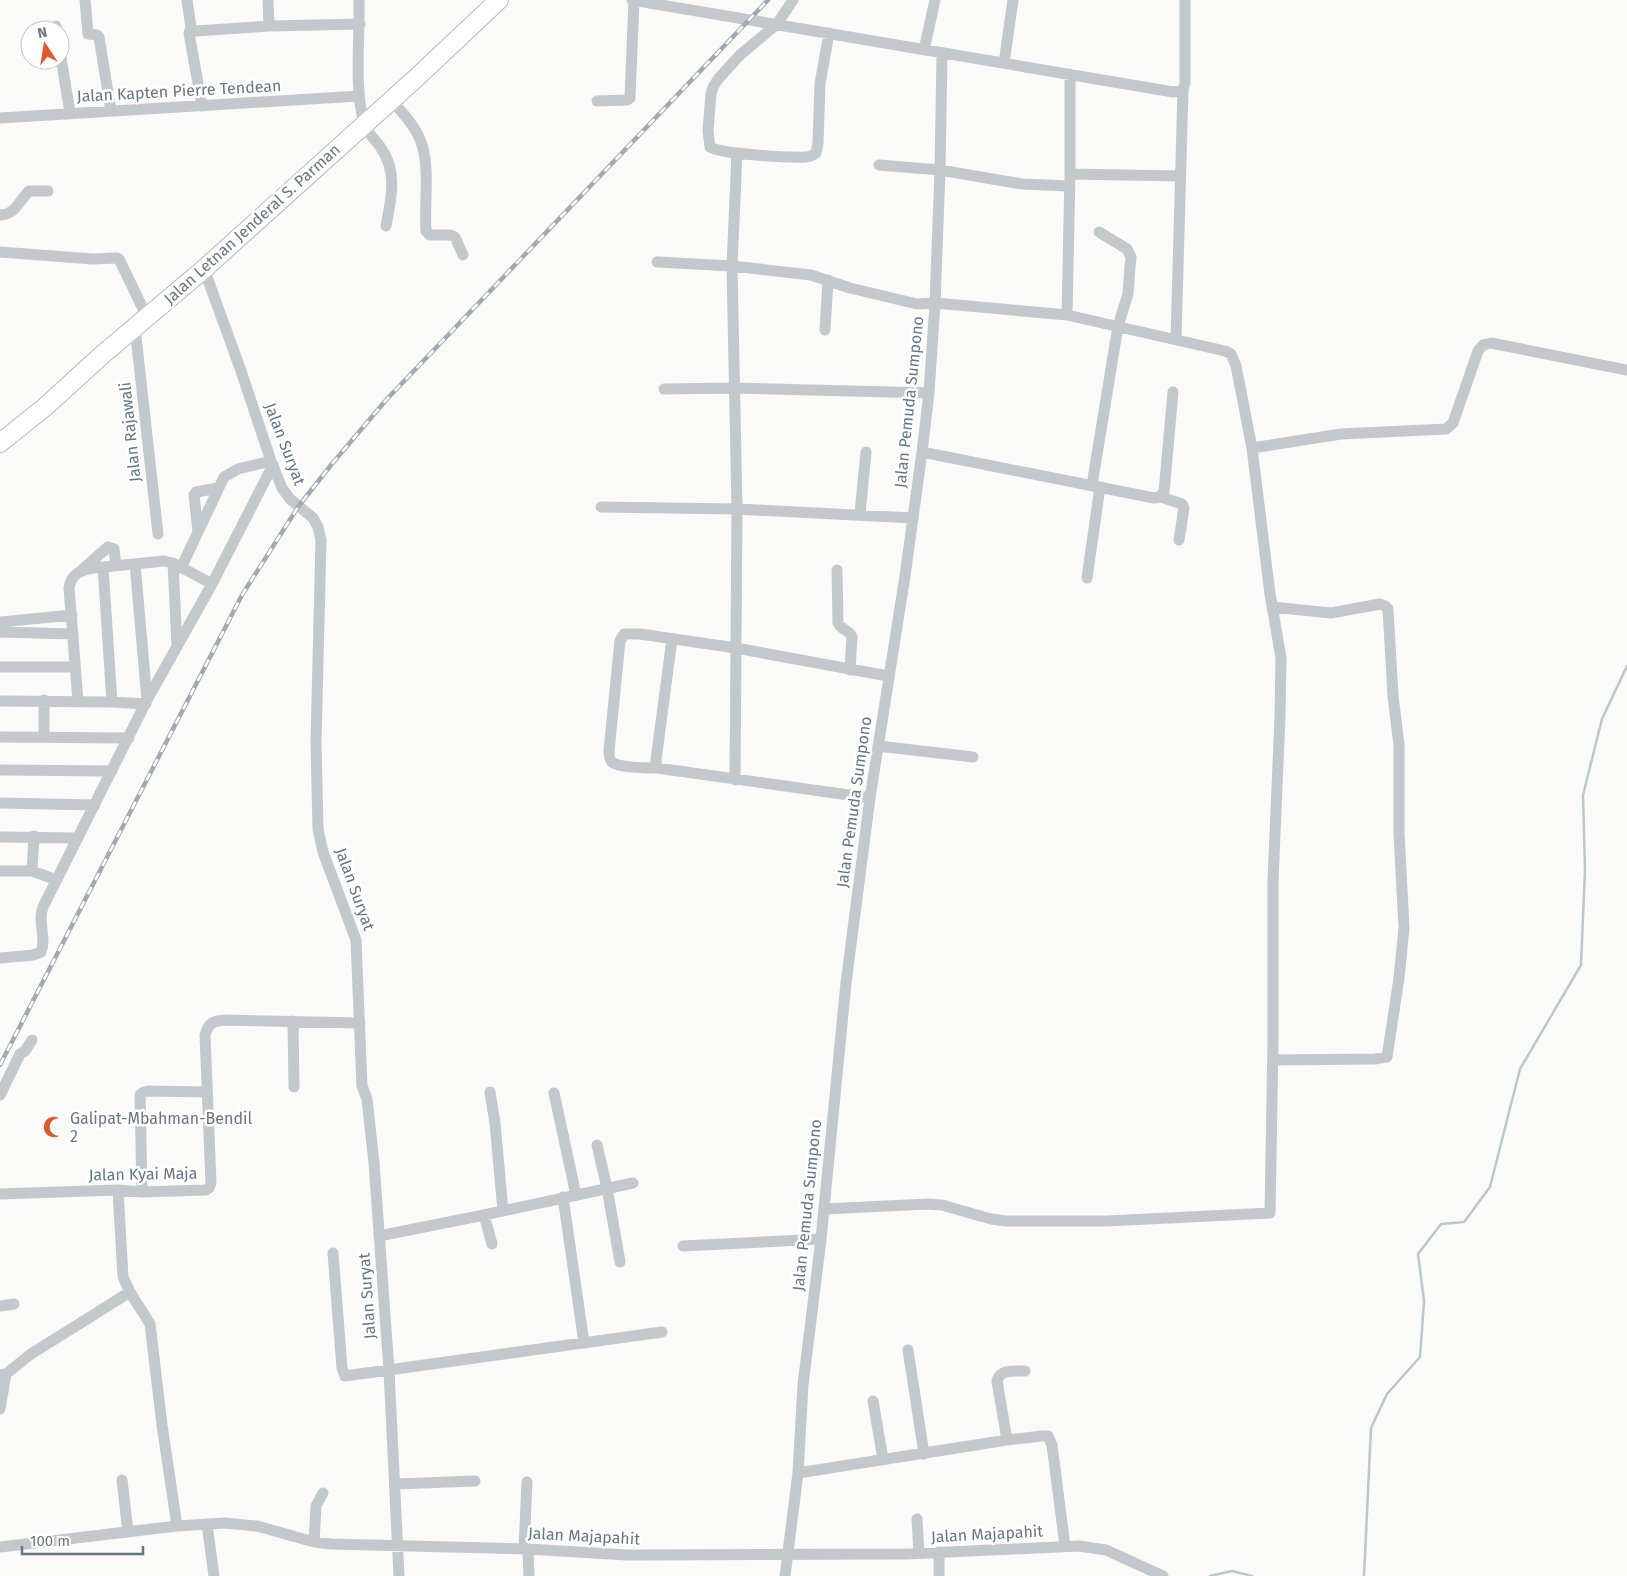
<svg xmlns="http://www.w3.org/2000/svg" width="1627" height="1576" viewBox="0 0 1627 1576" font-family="'Fira Sans',sans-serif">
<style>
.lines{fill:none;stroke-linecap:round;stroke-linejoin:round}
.stream{stroke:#bbc7cb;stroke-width:2.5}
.highway-casing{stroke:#b4b9bd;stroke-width:20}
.minor{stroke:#c3c8cc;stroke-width:11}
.highway{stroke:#fff;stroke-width:18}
.rail-casing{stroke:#a2aab0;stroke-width:4.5}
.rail{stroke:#fff;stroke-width:2.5;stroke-dasharray:8;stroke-linecap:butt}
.labels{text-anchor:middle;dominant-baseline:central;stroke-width:5;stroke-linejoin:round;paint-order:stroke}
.street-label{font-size:16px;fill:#657683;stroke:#fff}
.poi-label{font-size:16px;fill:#657683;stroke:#fff;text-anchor:start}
</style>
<rect width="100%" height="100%" fill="#fafaf8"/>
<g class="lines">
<path class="stream" d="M1210,1576L1232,1571L1252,1576
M1364,1576L1371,1428L1387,1394L1420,1357L1424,1301L1418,1254L1441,1224L1464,1222L1490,1187L1520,1069L1581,965L1585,870L1583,795L1602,719L1627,666"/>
<g class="highway-casing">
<path id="highway" d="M0,443L45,407L102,355L204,269L415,79L499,0"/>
</g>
<path class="minor" d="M85,0L88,34L97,35L99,37L111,111
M187,0L191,28L195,31L270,26L360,24
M268,0L269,26
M359,0C360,37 354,88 364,123C366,132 376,140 381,148C398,172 391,200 386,226
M632,0L1173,92L1183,90L1185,83V0
M793,0L777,24L740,55L719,78L713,87L711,94L708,131L710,147C721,154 789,158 805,157C809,157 812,156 816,153L818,143L820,84L829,33
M56,26V30
M191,28L189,33L202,106
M924,50L935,0
M60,52L70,113
M1004,63L1013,0
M391,100C403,113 417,128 422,145C430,170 424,204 426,231L430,235H450L455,237L463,255
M597,101L627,100L630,98L634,0
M0,118L359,96
M879,165L940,170L1022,184L1069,186
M1070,174L1180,176
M0,215C15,215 19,201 29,191H48
M0,252L93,259L117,258L119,259L147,317
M657,262L732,266L811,275L850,288L917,304L935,303L1067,315L1225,351L1231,354L1236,366L1252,448
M204,269L240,368L271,461L282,488L290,499L313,518L318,527L321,540L316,742L318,829L323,852L356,940L362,1086L367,1099L374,1163L389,1370L399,1576
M1067,315L1070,174V74
M135,328L158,534
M825,330L828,280
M1176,339L1183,90
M664,389L736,388L929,393
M922,452L1154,498L1160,497L1164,492L1173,392
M1092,485L1118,326L1128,294L1130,267L1131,257L1127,249L1099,232
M1161,497L1182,504L1184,508L1179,540
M601,507L737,509L913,518
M860,514L866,452
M198,532L194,495L196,492L218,488
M173,563L177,646
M135,564L147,700
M103,567L112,702
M181,568L224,477L238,469L271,461
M83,569L108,547L114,549L116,566
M837,570L838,623C841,630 850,630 852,637L850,670
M1087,578L1100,487
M1272,607L1331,613L1380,604L1385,606L1388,609L1393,696L1399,745V833L1404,928L1399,978L1387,1057L1375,1059L1273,1060
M0,622L72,615
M0,632L73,634
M672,639L656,760L657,768L870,798
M0,667H75
M0,701L112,702L146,704
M78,701L69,588C71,574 81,570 93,568L164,561L173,563L212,584
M44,736V700
M0,737L129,738
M878,746L973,757
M657,768C648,768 619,768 612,762C609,759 609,755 609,751L620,641L624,634H640L736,648L888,676
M0,770L112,771
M735,780L737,509L732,266L737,153
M0,803L95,805
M0,837L78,838
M0,871H32L57,880
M32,871L34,836
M0,958L33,955L41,952C47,937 37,922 43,907L147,700L212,584L273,465
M293,1021L294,1087
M490,1092L495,1123L503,1211
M554,1093L576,1195
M0,1095L20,1054L25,1051L32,1040
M597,1145L607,1188L620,1262
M118,1190L123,1277L130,1292L150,1324L162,1425L177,1526
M142,1192L140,1095L144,1092L148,1091L207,1092
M0,1194L118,1190L142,1192L206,1190L209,1188L211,1183L205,1035C209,1022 213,1021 226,1020L360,1023
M563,1197L584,1343
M824,1209L928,1204L942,1205L991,1219L1006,1221H1107L1270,1213L1273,1041V881L1280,717L1281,658L1270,594L1252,448L1341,434L1446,429L1453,423L1478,351L1483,345L1491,343L1627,370
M484,1215L492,1244
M379,1236L484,1215L633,1183
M683,1246L821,1239
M333,1253L342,1368L345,1376L662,1332
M0,1306L14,1304
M908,1350L924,1454
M0,1375L6,1374L31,1354L130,1292
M873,1401L883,1459
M0,1409L6,1374
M1007,1440L997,1381C1000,1369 1015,1371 1025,1371
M798,1473L1007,1440L1042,1436H1048L1052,1445L1065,1546
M122,1480L128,1532
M396,1484L475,1481
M917,1519L919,1553
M207,1524L214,1576
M314,1542L316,1506L323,1493
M0,1547L177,1526L225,1523L257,1526L314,1542L331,1544L528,1549L627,1555L906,1554L1079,1546L1106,1550L1163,1576
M524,1549L527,1482
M528,1549L529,1576
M785,1576L798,1473L803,1385L821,1239L846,983L870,798L905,576L922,452L929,393L935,303L940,170L942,54
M939,1576V1552"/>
<use href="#highway" class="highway"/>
<g class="rail-casing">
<path id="rail" d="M0,1065L242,595L298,507L331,465L387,399L768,0"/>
</g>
<use href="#rail" class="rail"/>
</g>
<defs>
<g id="mosque-bare" transform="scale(1.725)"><path d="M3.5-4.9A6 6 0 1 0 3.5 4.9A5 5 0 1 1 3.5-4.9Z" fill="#e4572e" stroke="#fff" stroke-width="2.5" paint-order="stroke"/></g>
</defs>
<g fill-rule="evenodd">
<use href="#mosque-bare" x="54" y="1127"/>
</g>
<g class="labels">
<g class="street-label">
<text transform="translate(179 91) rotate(-3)">Jalan Kapten Pierre Tendean</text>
<text transform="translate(252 224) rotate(-42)">Jalan Letnan Jenderal S. Parman</text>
<text transform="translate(909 402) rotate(-84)">Jalan Pemuda Sumpono</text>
<text transform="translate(130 432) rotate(-96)">Jalan Rajawali</text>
<text transform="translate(285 444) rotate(69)">Jalan Suryat</text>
<text transform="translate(854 802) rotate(-82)">Jalan Pemuda Sumpono</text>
<text transform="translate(355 889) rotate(70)">Jalan Suryat</text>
<text transform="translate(143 1174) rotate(-1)">Jalan Kyai Maja</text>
<text transform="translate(807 1205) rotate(-84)">Jalan Pemuda Sumpono</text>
<text transform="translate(367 1296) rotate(-94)">Jalan Suryat</text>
<text transform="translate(987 1534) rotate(-3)">Jalan Majapahit</text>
<text transform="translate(584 1536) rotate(3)">Jalan Majapahit</text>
</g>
<g class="poi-label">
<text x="70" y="1118">Galipat-Mbahman-Bendil<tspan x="70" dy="18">2</tspan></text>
</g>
</g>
<g transform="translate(45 45) rotate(348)"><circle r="24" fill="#ffffff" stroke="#c1c8cd"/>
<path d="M0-4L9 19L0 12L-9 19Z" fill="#e4572e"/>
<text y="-8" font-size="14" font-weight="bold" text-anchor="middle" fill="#657683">N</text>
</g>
<path d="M22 1546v8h121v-8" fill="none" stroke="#657683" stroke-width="2.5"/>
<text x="30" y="1546" font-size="15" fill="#657683" stroke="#ffffff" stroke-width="4" paint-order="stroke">100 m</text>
</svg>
